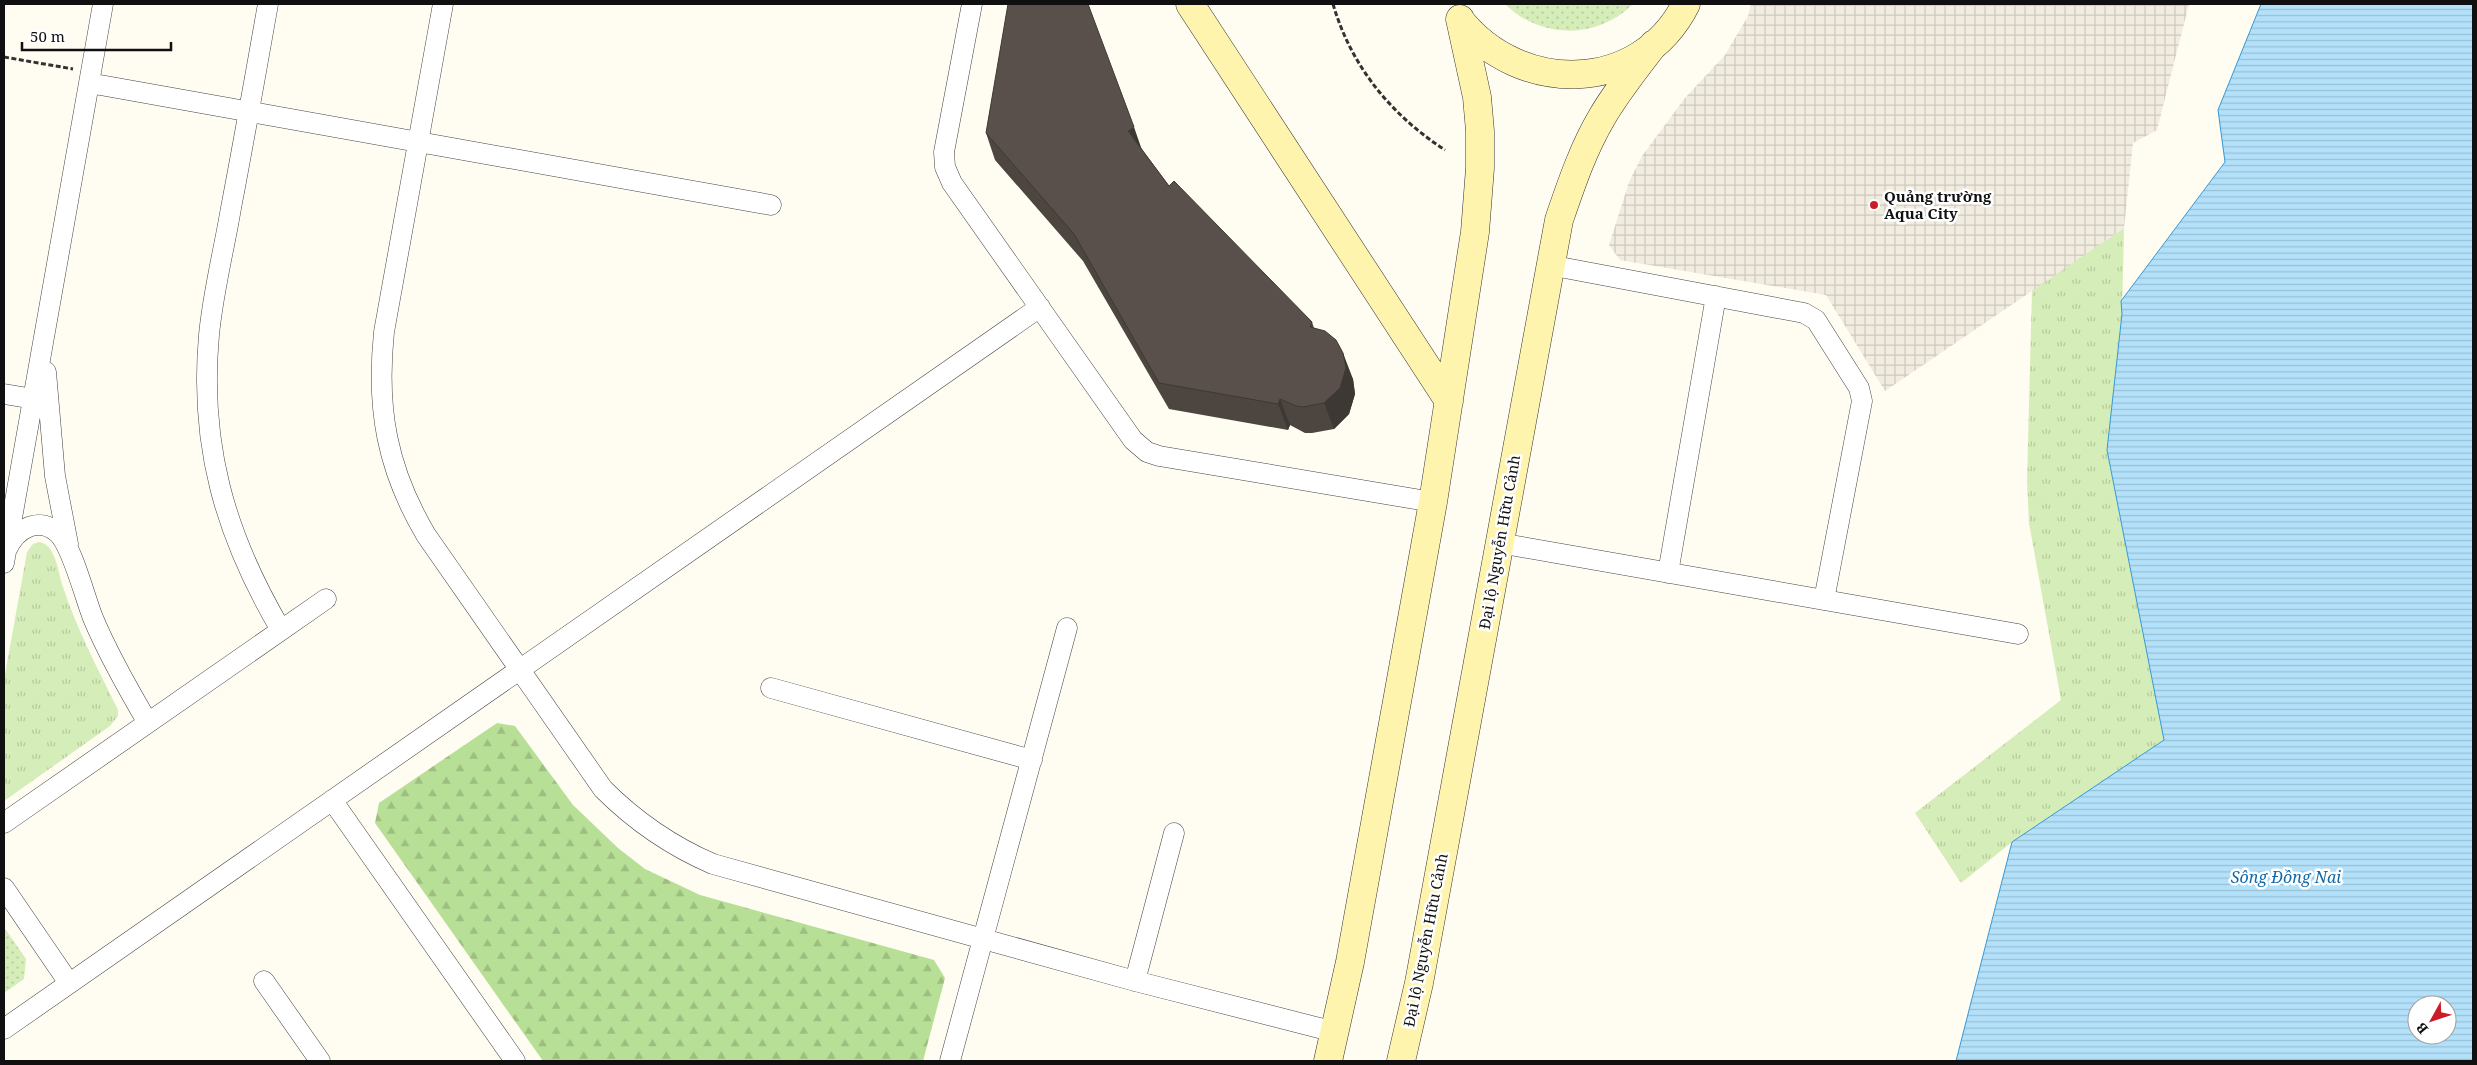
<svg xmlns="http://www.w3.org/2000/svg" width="2477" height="1065" viewBox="0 0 2477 1065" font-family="'Noto Serif',serif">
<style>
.grass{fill:url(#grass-dots)}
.forest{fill:url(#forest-firs)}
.park{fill:url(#park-tufts)}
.plaza{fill:url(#plaza-grid)}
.water{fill:url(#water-rules);stroke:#3499d7;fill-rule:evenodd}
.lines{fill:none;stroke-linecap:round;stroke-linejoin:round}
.street-casing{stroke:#434343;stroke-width:21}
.secondary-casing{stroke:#323232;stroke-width:29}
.path{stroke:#323232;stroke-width:3;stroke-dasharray:5 2.5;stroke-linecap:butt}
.street{stroke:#fff;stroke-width:20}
.secondary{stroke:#fff4ad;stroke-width:28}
.wall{fill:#4d4540}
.shaded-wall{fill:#3e3834}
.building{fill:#59504b;stroke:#3e3834}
.poi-dot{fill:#cb1d28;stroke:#fff;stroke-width:2}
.labels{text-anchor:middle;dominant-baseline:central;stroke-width:5;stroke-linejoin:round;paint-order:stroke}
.poi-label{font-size:15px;font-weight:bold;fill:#101010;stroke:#fff;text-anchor:start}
.street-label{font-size:15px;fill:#101010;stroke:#fff}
.water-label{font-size:16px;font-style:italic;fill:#0f6aac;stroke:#fff}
</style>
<defs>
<pattern id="grass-dots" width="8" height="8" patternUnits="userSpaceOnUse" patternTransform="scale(1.25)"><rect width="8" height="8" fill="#d5edb8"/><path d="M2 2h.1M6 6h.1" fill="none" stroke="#b6ca9d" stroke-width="1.8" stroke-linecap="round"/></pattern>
<pattern id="forest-firs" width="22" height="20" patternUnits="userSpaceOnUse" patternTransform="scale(1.25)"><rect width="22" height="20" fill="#b8df96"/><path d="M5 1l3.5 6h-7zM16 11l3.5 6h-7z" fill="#9dbe80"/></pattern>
<pattern id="park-tufts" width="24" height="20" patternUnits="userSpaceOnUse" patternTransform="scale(1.25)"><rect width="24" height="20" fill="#d5edb8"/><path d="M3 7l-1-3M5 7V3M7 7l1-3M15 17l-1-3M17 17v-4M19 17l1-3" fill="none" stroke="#b6ca9d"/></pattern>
<pattern id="plaza-grid" width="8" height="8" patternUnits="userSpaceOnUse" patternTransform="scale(1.25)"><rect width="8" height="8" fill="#f1ecdf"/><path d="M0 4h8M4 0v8" fill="none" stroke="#cec9be"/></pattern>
<pattern id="water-rules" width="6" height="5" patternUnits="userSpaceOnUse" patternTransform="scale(1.25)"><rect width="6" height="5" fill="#b3e1fa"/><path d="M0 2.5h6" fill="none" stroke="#99c0d5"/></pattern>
</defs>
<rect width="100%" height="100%" fill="#fffcf2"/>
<path class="grass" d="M1505,4H1633C1597,40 1540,39 1505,4Z
M4,927L26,959L24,979L4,993Z"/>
<path class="forest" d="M497,723L515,726L573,805L618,848L645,869L700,895L934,960L945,978L923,1061H543L375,823L379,803Z"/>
<path class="park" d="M2124,228L2122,314L2107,450L2164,740L2012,842L1961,883L1915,813L2061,700L2029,523L2027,481L2032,290Z
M39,542C56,544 58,573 63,587C77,630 98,669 118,710V716L110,726L4,801V680L27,552L33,544Z"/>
<path class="plaza" d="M1751,4H2189L2157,130L2133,143L2124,228L1885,391L1826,295L1620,260L1609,245L1629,182L1642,156L1685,98L1725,55L1748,16Z"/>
<path class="water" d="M2261,4H2473V1061H1956L2012,842L2164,740L2107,450L2122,314L2121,301L2225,162L2218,110ZM2417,1005H2447V1035H2417Z"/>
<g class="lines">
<g class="street-casing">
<path id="street" d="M268,4C256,72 244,140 231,208C224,250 213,292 209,335C199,445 225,535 281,630
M443,4L384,332C376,409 387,469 426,535L603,789C635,821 671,846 713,864L1135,981L1335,1032
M972,4L944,152L945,167L952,183L1133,440L1147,452L1159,456L1433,502
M89,83L771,205
M1549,265L1804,313L1816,320L1859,388L1862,401L1824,600
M46,372L55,476L68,544
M4,394L46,401
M1499,543L2018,634
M7,549C17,528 39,516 58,533C72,546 85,598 93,618C108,654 128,689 148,723
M4,563L103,4
M1668,573L1716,296
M771,688L1032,760
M332,800L515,1061
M4,823L326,599
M4,888L69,983
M264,981L320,1061
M1135,981L1174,833
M4,1029L1040,307
M950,1061L1067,628"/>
</g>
<g class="secondary-casing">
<path id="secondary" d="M1190,4L1449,401
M1460,20C1520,95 1640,95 1686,4
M1328,1061L1350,962L1433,502L1475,232L1480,168V131L1477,97L1460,19
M1401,1061L1419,983L1559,220C1571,185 1583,149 1602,117C1617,91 1636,68 1654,44"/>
</g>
<path class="path" d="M1333,4C1351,66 1391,115 1445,150
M4,57L73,69"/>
<use href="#street" class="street"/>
<use href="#secondary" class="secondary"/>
</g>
<path class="wall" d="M986,133L1141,148L1169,186L1312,322L1314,328L1353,379L1355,394L1349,414L1334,429L1312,433H1305L1290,425L1288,430L1169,409L1083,261L995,160Z"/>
<path class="shaded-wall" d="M1134,127L1143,153L1128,131Z
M1343,353L1353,379L1355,394L1349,414L1334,429L1324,403Z
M1280,399L1290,425L1288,430L1278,404Z"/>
<path class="building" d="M1008,4H1088L1134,127L1128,131L1169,186L1174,181L1312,322L1310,327L1325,331L1336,340L1343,353L1346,368L1340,388L1324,403L1303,407L1296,406L1280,399L1278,404L1159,383L1074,234L986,133Z"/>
<circle class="poi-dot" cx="1874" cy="205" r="5"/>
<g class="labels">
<g class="poi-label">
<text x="1884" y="196">Quảng trường<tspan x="1884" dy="17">Aqua City</tspan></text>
</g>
<g class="street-label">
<text transform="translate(1499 542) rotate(-80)">Đại lộ Nguyễn Hữu Cảnh</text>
<text transform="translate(1425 940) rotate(-79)">Đại lộ Nguyễn Hữu Cảnh</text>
</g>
<g class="water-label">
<text x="2286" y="877">Sông Đồng Nai</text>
</g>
</g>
<rect width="2477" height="1065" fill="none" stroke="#101010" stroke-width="10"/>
<g transform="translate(2432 1020) rotate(230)"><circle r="24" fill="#ffffff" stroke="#9f9f9f"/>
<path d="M0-4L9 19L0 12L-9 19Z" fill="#cb1d28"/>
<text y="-8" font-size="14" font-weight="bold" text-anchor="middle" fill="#101010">B</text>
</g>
<path d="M22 42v8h149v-8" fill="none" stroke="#101010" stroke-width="2.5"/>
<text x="30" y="42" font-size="15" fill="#101010" stroke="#ffffff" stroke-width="4" paint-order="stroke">50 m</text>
</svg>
